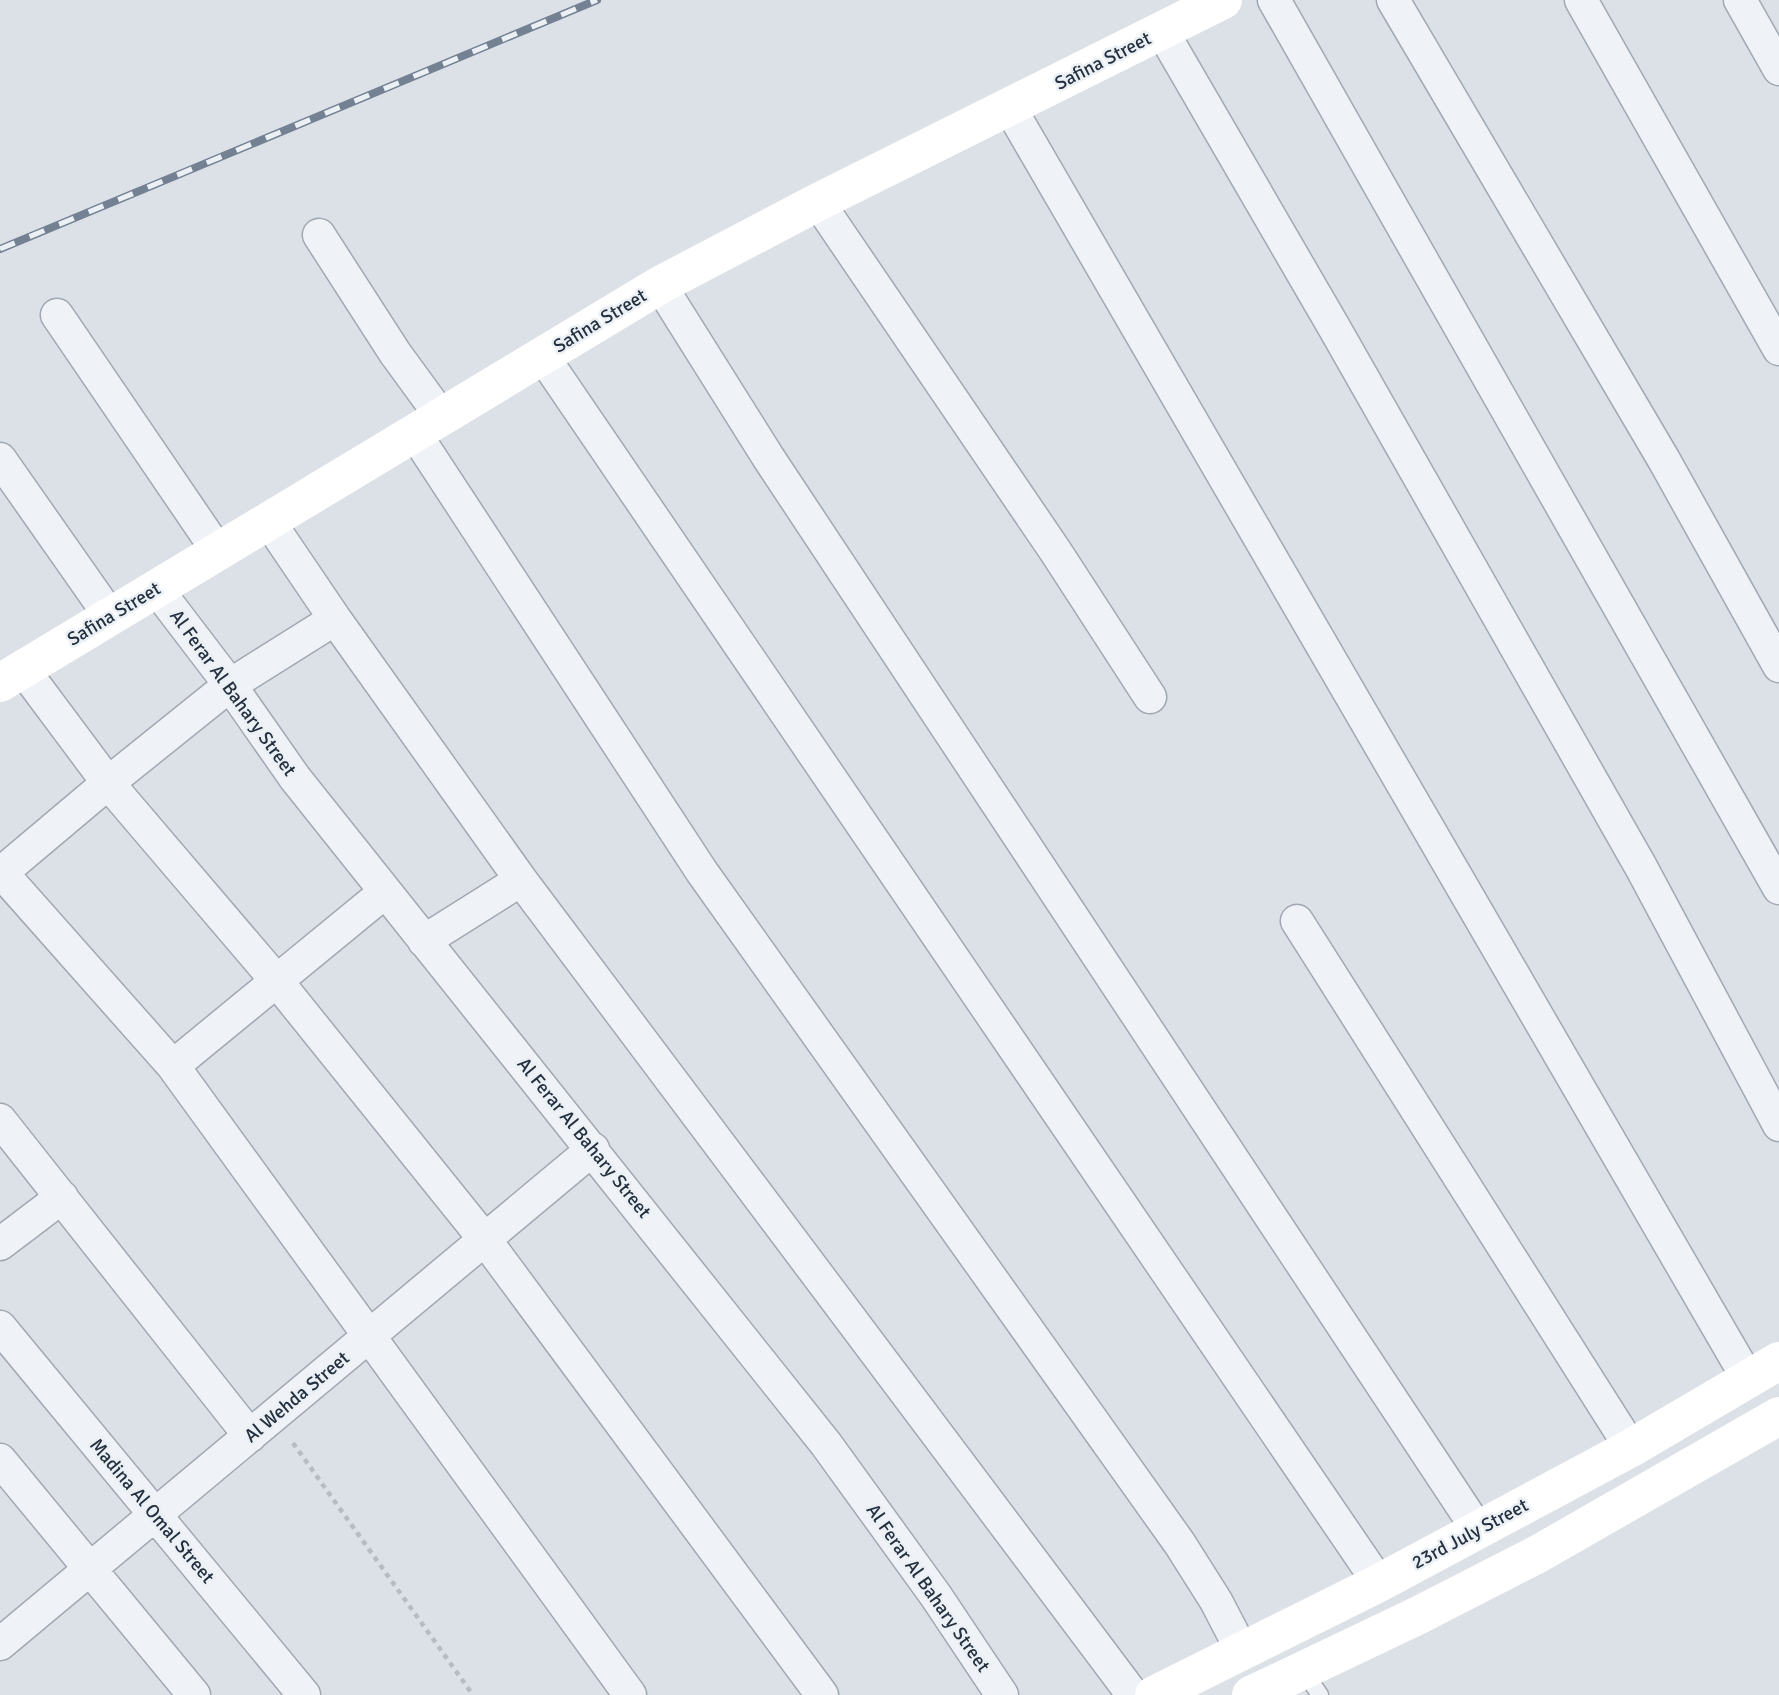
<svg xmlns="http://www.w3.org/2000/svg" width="1779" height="1695" viewBox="0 0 1779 1695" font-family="Signika,sans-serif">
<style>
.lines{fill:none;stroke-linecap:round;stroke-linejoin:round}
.lane-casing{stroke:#a1a8b2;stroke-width:19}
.street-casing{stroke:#a1a8b2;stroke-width:35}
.path{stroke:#b6bcc3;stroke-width:4.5;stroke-dasharray:5 5;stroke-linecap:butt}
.lane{stroke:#eff2f6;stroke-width:16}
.street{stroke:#eff2f6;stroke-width:32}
.secondary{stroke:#fff;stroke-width:38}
.rail-casing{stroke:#748193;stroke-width:8}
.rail{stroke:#ebf0f5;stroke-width:5;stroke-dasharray:16;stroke-linecap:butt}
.labels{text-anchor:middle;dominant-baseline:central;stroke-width:5;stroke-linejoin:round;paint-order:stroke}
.street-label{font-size:19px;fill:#24303f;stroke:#ebf0f5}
</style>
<rect width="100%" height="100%" fill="#dce1e8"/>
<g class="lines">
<g class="lane-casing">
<path id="lane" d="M1302,1669L1320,1695"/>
</g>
<g class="street-casing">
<path id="street" d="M1274,0L1779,888
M1393,0L1664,460L1779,666
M1581,0L1779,349
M1740,0L1779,69
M1162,31L1335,329L1641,867L1779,1125
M1010,108L1748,1379
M818,202L1056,552L1150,697
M319,235L395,353L441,416
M660,285L768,457L1478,1530
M57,315L217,550
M542,355L1379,1583
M414,432L702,872L1180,1544L1216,1601L1242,1651
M0,459L110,616
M268,520L335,619L521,880L1133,1695
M156,588L230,685L295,778L826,1444L936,1596L1002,1695
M23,669L108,783L276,980L486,1241L822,1695
M2,873L173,1066L630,1695
M0,874L108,783L230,685L335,619
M1297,921L1631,1448
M424,941L521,880
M173,1066L385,892
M0,1120L250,1436
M0,1244L62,1197
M0,1327L304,1695
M0,1460L194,1695
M0,1644L593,1149"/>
</g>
<path class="path" d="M293,1443L473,1695"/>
<use href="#lane" class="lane"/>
<use href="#street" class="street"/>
<path class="secondary" d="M0,683L660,285L818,202L1223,0
M1154,1695L1379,1583L1631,1448L1779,1361
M1251,1695L1417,1616L1538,1554L1779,1416"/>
<g class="rail-casing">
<path id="rail" d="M0,249L597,0"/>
</g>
<use href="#rail" class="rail"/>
</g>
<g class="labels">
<g class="street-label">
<text transform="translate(1103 61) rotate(-27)">Safina Street</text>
<text transform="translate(600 321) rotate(-31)">Safina Street</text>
<text transform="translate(114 614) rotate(-31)">Safina Street</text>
<text transform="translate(233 693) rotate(54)">Al Ferar Al Bahary Street</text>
<text transform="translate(584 1138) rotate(51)">Al Ferar Al Bahary Street</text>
<text transform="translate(297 1397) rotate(-40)">Al Wehda Street</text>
<text transform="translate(152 1511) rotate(50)">Madina Al Omal Street</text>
<text transform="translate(1470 1534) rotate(-28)">23rd July Street</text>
<text transform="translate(928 1588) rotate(55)">Al Ferar Al Bahary Street</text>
</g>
</g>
</svg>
